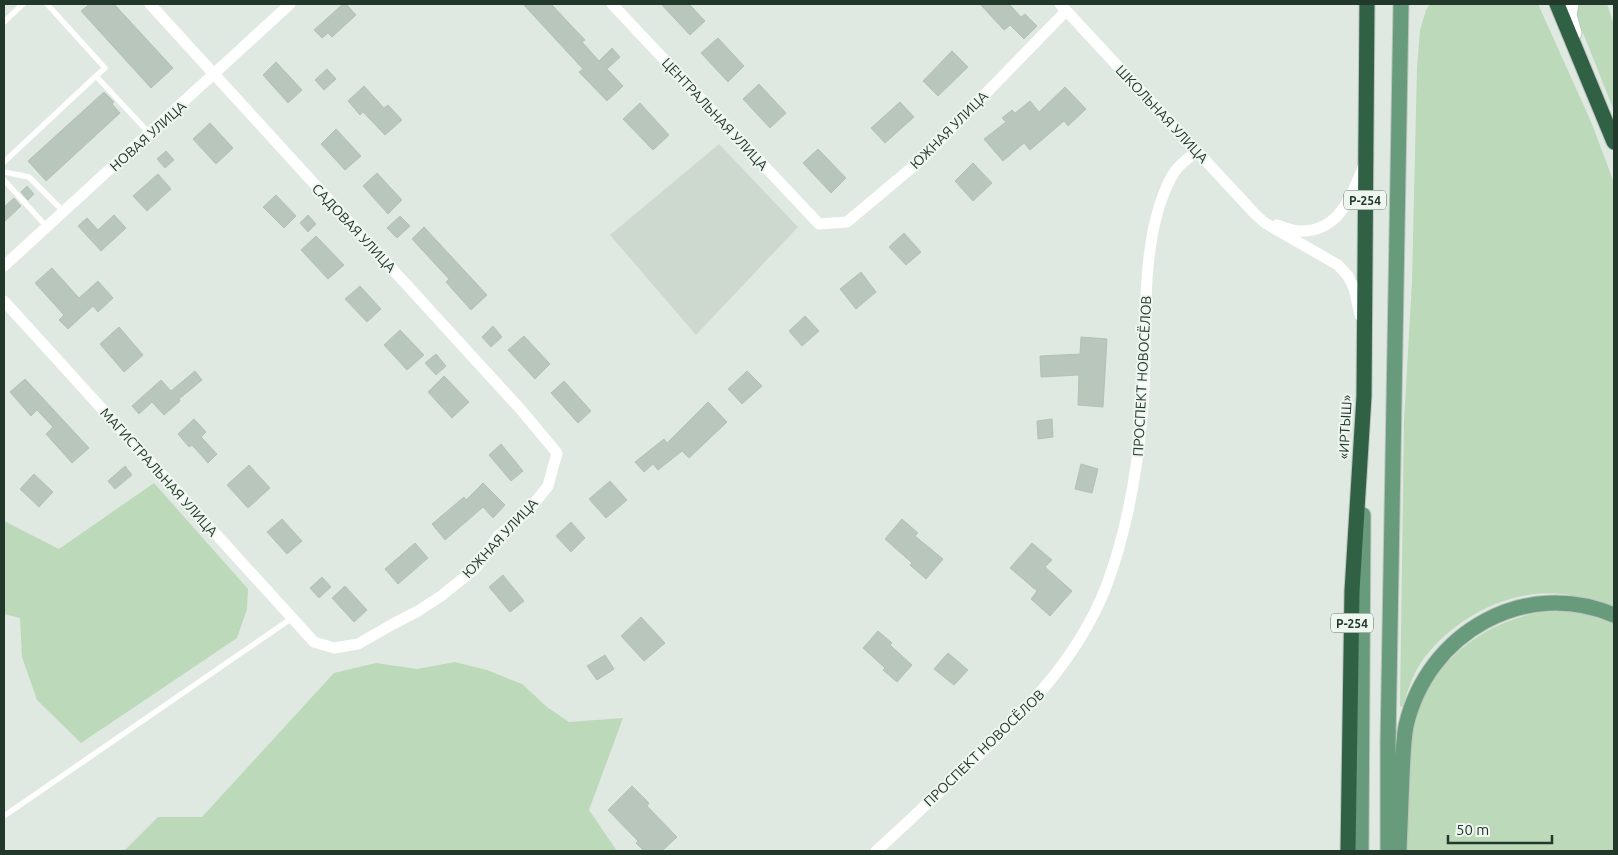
<svg xmlns="http://www.w3.org/2000/svg" width="1618" height="855" viewBox="0 0 1618 855" font-family="Ubuntu,sans-serif">
<style>
.built{fill:#cdd9cf}
.green{fill:#bcd9b9}
.building{fill:#b8c6bc;stroke:#b2c2b6}
.lines{fill:none;stroke-linecap:round;stroke-linejoin:round}
.secondary-casing{stroke:#b3c8b9;stroke-width:17}
.primary-casing{stroke:#bdc3bf;stroke-width:17}
.highway-casing{stroke:#bdc3bf;stroke-width:17}
.lane{stroke:#fff;stroke-width:5.5}
.street{stroke:#fff;stroke-width:11}
.secondary{stroke:#fff;stroke-width:15}
.primary{stroke:#679b7b;stroke-width:15}
.highway{stroke:#306145;stroke-width:15}
.labels{text-anchor:middle;dominant-baseline:central;stroke-width:4;stroke-linejoin:round;paint-order:stroke}
.shield{fill:#eff6f0;stroke:#607165;stroke-width:1}
.shield-label{font-size:12px;font-weight:bold;fill:#22382a}
.street-label{font-size:14px;fill:#22382a;stroke:#eff6f0}
</style>
<rect width="100%" height="100%" fill="#dfe9e1"/>
<path class="built" d="M719,144L798,227L696,335L610,235Z"/>
<path class="green" d="M1430,4H1538L1592,124L1614,183V606C1597,601 1580,596 1562,594C1508,588 1450,620 1420,664C1412,677 1407,692 1403,707L1400,706L1404,421L1412,282L1417,68L1420,30L1426,10Z
M1579,4H1607L1614,25V111L1580,25L1577,12Z
M154,483L248,589L247,609L237,638L81,743L37,700L22,657L20,618L4,614V521L59,549Z
M1569,611L1585,614L1614,623V851H1406C1408,826 1409,801 1410,775C1411,759 1411,742 1414,726C1425,671 1474,628 1528,615C1541,611 1555,612 1569,611Z
M455,662L487,670L522,684L547,707L569,722L623,718L589,810L617,851H124L158,817H202L334,673L376,663L417,669Z"/>
<path class="building" d="M90,4H114L173,68L151,88L81,11Z
M343,4H346L356,15L332,37L328,33L322,38L314,30Z
M523,4H551L585,40L582,42L599,61L612,48L620,57L607,69L623,86L607,101L579,72L583,69Z
M661,4H689L705,21L690,35Z
M980,4H1009L1021,17L1025,14L1037,26L1024,39L1010,25L1004,30Z
M718,38L744,66L728,82L701,53Z
M952,51L968,67L938,96L923,81Z
M276,62L302,90L288,103L263,75Z
M327,69L336,79L324,90L315,80Z
M759,84L786,113L770,128L743,99Z
M364,86L384,108L388,105L402,120L385,135L363,112L360,115L348,101Z
M1065,87L1086,109L1068,126L1064,121L1030,150L1024,143L1003,161L984,139L1006,122L1002,118L1012,110L1015,113L1030,101L1039,112Z
M104,92L114,102L112,104L120,113L46,181L28,161Z
M900,102L914,117L885,143L871,128Z
M640,103L669,135L653,150L623,119Z
M210,123L233,148L216,164L193,139Z
M336,129L361,156L345,170L321,144Z
M818,149L846,178L831,193L803,163Z
M166,151L174,160L165,168L157,159Z
M973,163L992,183L973,201L955,181Z
M377,173L402,200L388,214L363,186Z
M158,174L171,189L147,211L133,196Z
M27,186L34,194L28,200L21,192Z
M276,195L296,216L284,228L263,207Z
M14,198L21,206L4,222V207Z
M114,215L126,228L101,251L78,226L87,218L98,230Z
M308,215L316,224L308,232L300,223Z
M400,216L410,226L397,238L387,228Z
M424,227L487,295L471,310L446,282L449,279L412,239Z
M904,233L921,252L906,265L889,247Z
M316,236L344,265L328,279L301,250Z
M52,268L79,298L98,281L113,298L98,312L93,306L68,329L59,320L64,315L35,283Z
M861,272L876,292L856,309L840,289Z
M360,286L381,309L367,322L345,299Z
M805,316L819,331L802,346L789,331Z
M493,326L502,337L491,347L482,337Z
M119,327L143,355L124,372L100,344Z
M400,330L424,355L407,370L384,345Z
M524,336L550,364L535,379L508,350Z
M1081,337L1107,339L1103,407L1078,405L1079,375L1041,377L1040,356L1080,354Z
M436,354L446,366L436,375L425,363Z
M195,371L202,380L179,399L180,401L164,415L152,402L139,414L132,406L161,380L171,391Z
M747,371L762,386L742,404L728,389Z
M444,376L469,402L452,418L428,392Z
M25,379L89,448L72,463L46,434L53,427L37,410L31,416L10,392Z
M564,381L591,411L578,423L551,393Z
M708,402L727,422L689,458L682,451L658,470L653,464L644,472L635,462L664,439L667,443Z
M194,419L206,432L201,437L217,454L208,463L192,445L189,447L178,434Z
M1052,419L1053,437L1038,439L1037,421Z
M501,444L523,471L511,481L489,455Z
M1081,464L1098,469L1092,493L1075,489Z
M249,465L270,488L248,508L227,485Z
M125,466L132,475L115,489L108,481Z
M34,474L53,492L39,507L20,489Z
M610,481L627,500L606,518L589,499Z
M483,483L505,505L493,518L483,507L445,540L432,524L464,497L466,500Z
M282,519L302,541L287,554L267,532Z
M902,519L918,533L915,536L943,559L926,579L910,565L912,563L885,539Z
M571,522L585,538L571,552L556,536Z
M415,543L428,558L398,584L385,569Z
M1032,543L1052,560L1045,567L1072,591L1050,616L1031,599L1037,591L1010,568Z
M503,575L524,601L510,612L489,587Z
M322,577L331,587L319,598L310,588Z
M345,586L367,610L354,622L332,598Z
M641,617L665,643L644,661L621,636Z
M878,631L892,643L890,645L912,665L897,682L883,670L885,668L863,648Z
M948,653L968,670L954,685L934,669Z
M605,655L614,669L597,680L587,666Z
M632,786L649,803L647,806L677,837L662,851H644L636,843L638,841L608,810Z"/>
<g class="lines">
<g class="secondary-casing">
<path id="secondary" d="M1571,4L1569,15L1574,33"/>
</g>
<g class="primary-casing">
<path id="primary" d="M1361,851L1363,515
M1388,851V742L1401,4
M1399,851C1400,826 1401,801 1402,775C1403,759 1403,742 1406,726C1427,633 1525,577 1614,615"/>
</g>
<g class="highway-casing">
<path id="highway" d="M1557,4L1614,142
M1348,851L1352,591L1364,396L1367,4"/>
</g>
<path class="lane" d="M47,4L105,68L96,76L150,134
M4,22L23,4
M4,162L96,76
M4,172L29,177L64,212
M4,180L47,227
M4,816L292,618"/>
<path class="street" d="M612,4L819,224L847,222L921,160L1066,11
M1060,4L1256,215L1265,223L1338,265L1348,276L1354,288L1360,315
M1277,225C1284,227 1292,231 1300,231C1339,232 1351,197 1363,167
M4,266L290,4
M4,301L314,642L334,648L358,644L393,624L418,611L441,596L476,568L498,536L528,511L548,486L557,453L522,411L150,4
M876,851C906,824 935,796 965,768C1022,715 1077,661 1106,587C1128,529 1138,467 1143,405C1148,339 1140,271 1159,207C1163,195 1168,180 1176,170C1181,163 1190,157 1197,151"/>
<use href="#secondary" class="secondary"/>
<use href="#primary" class="primary"/>
<use href="#highway" class="highway"/>
</g>
<g class="labels">
<g class="shield">
<rect x="1344" y="190.5" width="42" height="19" rx="4"/>
<rect x="1331" y="613.5" width="42" height="19" rx="4"/>
</g>
<g class="shield-label">
<text x="1365" y="200">Р-254</text>
<text x="1352" y="623">Р-254</text>
</g>
<g class="street-label">
<text transform="translate(715 114) rotate(47)">ЦЕНТРАЛЬНАЯ УЛИЦА</text>
<text transform="translate(1162 114) rotate(47)">ШКОЛЬНАЯ УЛИЦА</text>
<text transform="translate(949 130) rotate(-45)">ЮЖНАЯ УЛИЦА</text>
<text transform="translate(148 136) rotate(-42)">НОВАЯ УЛИЦА</text>
<text transform="translate(354 228) rotate(47)">САДОВАЯ УЛИЦА</text>
<text transform="translate(1142 376) rotate(-87)">ПРОСПЕКТ НОВОСЁЛОВ</text>
<text transform="translate(1345 427) rotate(-87)">«ИРТЫШ»</text>
<text transform="translate(159 472) rotate(48)">МАГИСТРАЛЬНАЯ УЛИЦА</text>
<text transform="translate(500 538) rotate(-47)">ЮЖНАЯ УЛИЦА</text>
<text transform="translate(984 748) rotate(-44)">ПРОСПЕКТ НОВОСЁЛОВ</text>
</g>
</g>
<rect width="1618" height="855" fill="none" stroke="#22382a" stroke-width="10"/>
<path d="M1448 835v8h104v-8" fill="none" stroke="#22382a" stroke-width="2.5"/>
<text x="1456" y="835" font-size="15" fill="#22382a" stroke="#eff6f0" stroke-width="4" paint-order="stroke">50 m</text>
</svg>
